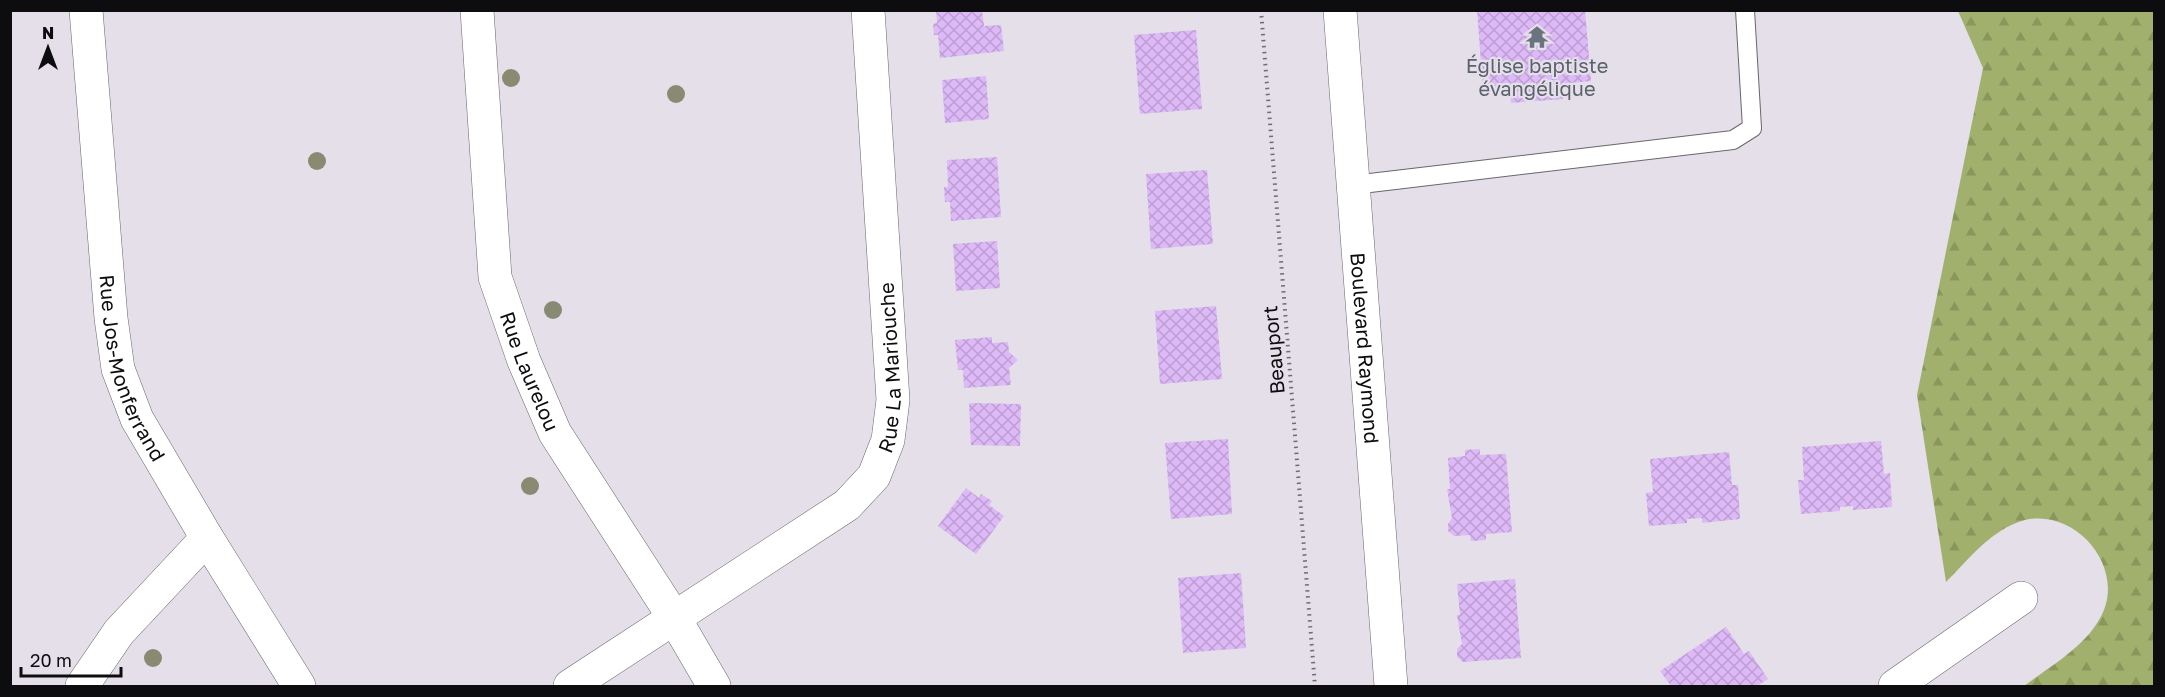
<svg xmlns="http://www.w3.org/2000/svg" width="2165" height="697" viewBox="0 0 2165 697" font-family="'Golos Text',sans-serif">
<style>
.forest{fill:url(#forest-firs)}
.building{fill:url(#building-cross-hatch)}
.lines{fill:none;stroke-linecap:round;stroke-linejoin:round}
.service-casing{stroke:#6a666d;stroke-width:20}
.minor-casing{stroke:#6a666d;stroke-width:34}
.tertiary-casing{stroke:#6a666d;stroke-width:34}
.path{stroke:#6f6c72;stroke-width:4;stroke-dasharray:1.5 4.5;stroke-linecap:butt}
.service{stroke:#fff;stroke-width:18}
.minor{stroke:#fff;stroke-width:33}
.tertiary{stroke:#fff;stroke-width:33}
.tree{fill:#888b72}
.labels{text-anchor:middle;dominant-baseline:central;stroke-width:4.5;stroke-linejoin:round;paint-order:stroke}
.worship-label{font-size:20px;fill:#5b616d;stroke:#e4dfe8}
.street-label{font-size:20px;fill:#0d0c0f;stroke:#e4dfe8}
</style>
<defs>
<pattern id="forest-firs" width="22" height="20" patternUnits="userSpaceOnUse" patternTransform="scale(1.5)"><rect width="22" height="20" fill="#a1b16d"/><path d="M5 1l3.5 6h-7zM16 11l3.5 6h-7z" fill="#89975d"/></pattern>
<pattern id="building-cross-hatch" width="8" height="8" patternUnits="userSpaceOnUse" patternTransform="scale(1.5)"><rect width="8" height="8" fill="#deb9f8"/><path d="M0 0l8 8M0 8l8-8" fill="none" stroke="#bd9ed3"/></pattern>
</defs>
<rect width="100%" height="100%" fill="#e4dfe8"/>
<path class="forest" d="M1958,11H2154V686H2024C2049,667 2083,648 2099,620C2131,568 2071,500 2016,523C1988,534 1967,561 1946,582L1917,395L1983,68Z"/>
<path class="building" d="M936,10H982L984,26L1001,25L1004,51L940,58L938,35H934L933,24L937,23Z
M1477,10H1585L1591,81L1562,84L1563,99L1511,103L1510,87L1483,89Z
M1196,30L1202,109L1140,114L1134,35Z
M986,76L989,119L945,123L942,80Z
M997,157L1001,217L951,221L950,202H945L944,187H948L947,160Z
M1207,170L1213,244L1151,249L1146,174Z
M997,241L1000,288L956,291L953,244Z
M1216,306L1222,379L1160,384L1155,311Z
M992,337V343L1008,342L1009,352L1018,360L1009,368L1011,385L964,388L963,370H958L955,340Z
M969,403L1021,404L1020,446L971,445Z
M1228,439L1232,514L1171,519L1165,443Z
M1881,441L1884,474L1890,473L1892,507L1853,510V506L1840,507V511L1801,514L1798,480H1804L1802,447Z
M1480,449V455L1506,454L1512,532L1486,534V540L1471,541L1470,535L1454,536L1448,531V524L1452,518L1447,489H1450L1448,458L1465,456V450Z
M1729,452L1732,485H1738L1740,519L1702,523V518L1687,519V523L1649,526L1646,493L1653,492L1650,459Z
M966,488L979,498L981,494L992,501L989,505L1004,516L976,554L938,526Z
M1241,573L1246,648L1183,653L1178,578Z
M1515,579L1521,658L1463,662L1457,657V649L1462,644L1457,615H1460L1457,584Z
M1726,627L1744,654L1749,651L1768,679L1757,686H1671L1660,671Z"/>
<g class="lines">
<g class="service-casing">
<path id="service" d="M1353,185L1733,140L1752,128L1745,10"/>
</g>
<g class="minor-casing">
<g id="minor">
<path id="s1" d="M86,10L111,318L118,369L137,419L207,538L299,686"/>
<path id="s2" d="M477,10L495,277L524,361L555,433L675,619L714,686"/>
<path d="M82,686L119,632L207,538"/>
<path id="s3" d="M570,686L847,505L874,476L888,440L893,400L868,10"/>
<path d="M1895,686L2021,598"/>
</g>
</g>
<g class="tertiary-casing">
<g id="tertiary">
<path id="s4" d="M1340,10L1391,686"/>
</g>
</g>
<path class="path" d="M1261,10L1315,686"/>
<use href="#service" class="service"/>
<use href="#minor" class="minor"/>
<use href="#tertiary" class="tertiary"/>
</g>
<g class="tree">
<circle cx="511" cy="78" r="9"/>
<circle cx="676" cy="94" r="9"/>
<circle cx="317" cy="161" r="9"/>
<circle cx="553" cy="310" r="9"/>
<circle cx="530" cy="486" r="9"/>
<circle cx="153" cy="658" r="9"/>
</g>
<defs>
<g id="temple-bare" transform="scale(1.8)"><path d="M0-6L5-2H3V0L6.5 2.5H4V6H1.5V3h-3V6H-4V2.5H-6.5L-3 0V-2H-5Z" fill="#6b7280" stroke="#e4dfe8" stroke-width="2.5" paint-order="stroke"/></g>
</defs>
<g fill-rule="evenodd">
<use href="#temple-bare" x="1537" y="37"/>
</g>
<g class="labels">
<g class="worship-label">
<text x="1537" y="65">Église baptiste<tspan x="1537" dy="23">évangélique</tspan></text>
</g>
<g class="street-label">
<text stroke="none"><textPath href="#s4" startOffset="339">Boulevard Raymond</textPath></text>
<text transform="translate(1273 350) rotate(-95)">Beauport</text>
<text stroke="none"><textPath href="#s1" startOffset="363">Rue Jos-Monferrand</textPath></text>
<text stroke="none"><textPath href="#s3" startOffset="482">Rue La Mariouche</textPath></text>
<text stroke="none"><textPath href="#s2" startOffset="368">Rue Laurelou</textPath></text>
</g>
</g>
<rect width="2165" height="697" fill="none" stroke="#0d0c0f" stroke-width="24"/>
<g transform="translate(48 48)" stroke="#e4dfe8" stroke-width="4.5" paint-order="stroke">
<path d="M0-4.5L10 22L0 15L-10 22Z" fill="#0d0c0f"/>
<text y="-9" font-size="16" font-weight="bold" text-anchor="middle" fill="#0d0c0f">N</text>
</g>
<path d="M21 667v9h100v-9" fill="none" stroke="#0d0c0f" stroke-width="3"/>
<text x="30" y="667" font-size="18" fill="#0d0c0f" stroke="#e4dfe8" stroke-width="4.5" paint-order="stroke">20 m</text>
</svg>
